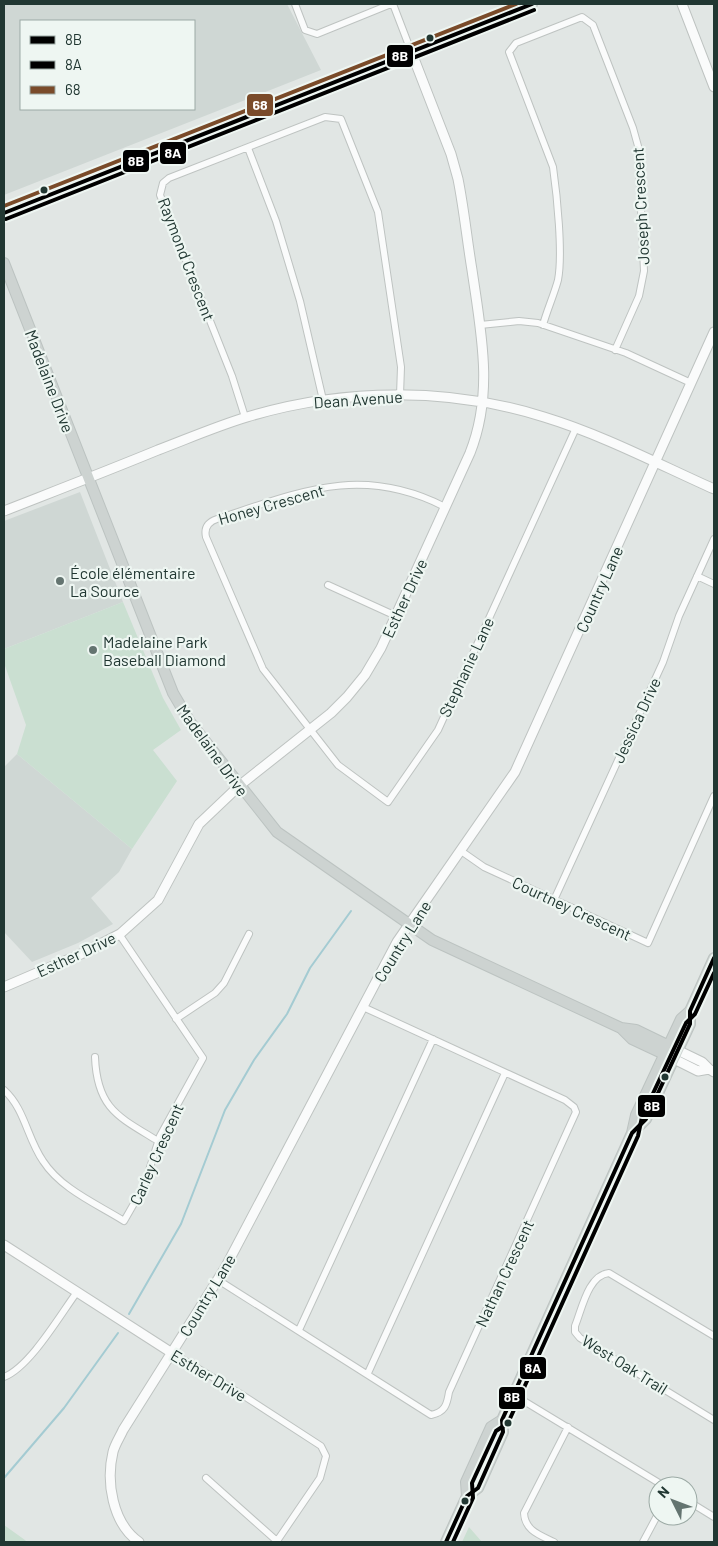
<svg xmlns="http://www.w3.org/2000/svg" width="718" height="1546" viewBox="0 0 718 1546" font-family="Barlow,sans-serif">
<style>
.built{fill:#cfd7d4;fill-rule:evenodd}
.green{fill:#cadfd1}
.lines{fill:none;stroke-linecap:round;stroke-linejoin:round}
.stream{stroke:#a4cbd2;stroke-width:2}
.street-casing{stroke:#bec3c1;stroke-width:8}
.secondary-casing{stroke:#bec3c1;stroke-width:11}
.primary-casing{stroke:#bcc3c1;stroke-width:12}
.street{stroke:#fafbfb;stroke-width:6}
.secondary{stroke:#fafbfb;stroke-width:9}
.primary{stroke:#cdd3d1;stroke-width:10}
.bus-1-casing{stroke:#eef6f2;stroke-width:8}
.bus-2-casing{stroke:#eef6f2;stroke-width:8}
.bus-3-casing{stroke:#eef6f2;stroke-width:8}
.bus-1{stroke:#000;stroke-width:4}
.bus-2{stroke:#000;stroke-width:4}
.bus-3{stroke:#7a4b2a;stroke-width:4}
.bus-dot{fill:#213732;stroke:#eef6f2;stroke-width:2}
.poi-dot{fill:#647470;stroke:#eef6f2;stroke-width:2}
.labels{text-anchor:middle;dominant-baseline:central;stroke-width:4.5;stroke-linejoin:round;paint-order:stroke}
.street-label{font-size:16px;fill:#213732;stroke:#eef6f2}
.poi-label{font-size:16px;fill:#213732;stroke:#eef6f2;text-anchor:start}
.line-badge{stroke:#eef6f2;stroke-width:2}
.badge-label{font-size:14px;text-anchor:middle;font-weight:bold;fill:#fff}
</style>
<rect width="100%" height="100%" fill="#e1e6e4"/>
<path class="built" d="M4,4H287L321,70L4,195ZM21,21H194V109H21Z
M80,492L123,602L4,649V521Z
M17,754L132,849L119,872L91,898L113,924L78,943L32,962L4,932V767Z"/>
<path class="green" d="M123,602L163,698L181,730L153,750L177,781L132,849L17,754L26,725L4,663V649Z
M4,1525L25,1540L27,1542H4Z
M469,1527L482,1542H462Z"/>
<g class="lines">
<path class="stream" d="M129,1314L181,1224L225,1110L254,1060L287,1014L310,968L351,911
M4,1478L64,1408L118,1333"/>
<g class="street-casing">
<path id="street" d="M295,4L305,30L317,34L391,4
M393,4L411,51
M248,148L276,221L300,301L323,400
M480,325L519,321L538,323L626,353L691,383
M543,325C547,310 554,295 558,280C563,254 557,195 553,167L509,52L516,43L582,17L593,25L633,128L638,146L644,271L639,296L615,350
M245,417L232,376L160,195L163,183L169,178L325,117L341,119L378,212L401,367L400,395
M445,507C361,464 299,492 217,519C208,522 204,528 206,537L263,669L338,765L388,802L438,730L576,428
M697,576L714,584
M328,585L396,616
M461,851L484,867L648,943L714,796
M554,900L663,662L679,616L714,539
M176,1019L215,993L224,983L249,934
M95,1057C97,1109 119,1117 158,1141
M4,1090C25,1109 27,1138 43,1161C61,1189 97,1204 124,1221L144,1186L160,1136L203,1058L119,934
M218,1280L431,1415C445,1412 447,1405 449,1392L576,1112L574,1107L565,1100L363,1007
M299,1330L433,1039
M714,1336L609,1273C588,1275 582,1309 575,1326V1332L580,1338L714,1420
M172,1353L244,1396L321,1446L326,1456L320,1478L277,1541
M368,1373L505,1073
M4,1377C30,1367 60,1315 77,1292
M514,1395L664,1486
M206,1478L278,1542
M688,1501L714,1517
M554,1542C540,1535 525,1531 524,1513L568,1427
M643,1542L658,1514"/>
</g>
<g class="secondary-casing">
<path id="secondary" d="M682,4L714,87
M4,511C55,491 107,471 158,450C187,439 217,426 247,417C342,388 449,387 544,417C603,435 658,464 714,489
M4,987L81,954L120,934L158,900L199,824L239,786L331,713L347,697L365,675L381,648L470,453C494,393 481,332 472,270C467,240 464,209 458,179L451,154L411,51L441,39
M673,1048L702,1062L709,1069L714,1072
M664,1054L698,1071L709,1069
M4,1245L172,1353
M139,1542C112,1523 106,1481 113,1452C115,1444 120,1437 123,1430L225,1268L397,942L515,772L714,332"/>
</g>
<g class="primary-casing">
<path id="primary" d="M441,39L532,4
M4,213L411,51
M4,263L173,693L190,722L277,832L432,940L621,1028L636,1030L669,1046
M621,1028L632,1039L664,1054
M632,1133L646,1119L690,1024V1011
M467,1496L466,1482L491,1427L502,1420
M446,1542L467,1496L478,1488L503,1432L502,1420L632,1133L636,1115L681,1019L690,1011L714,958"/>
</g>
<use href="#street" class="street"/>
<use href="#secondary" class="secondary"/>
<use href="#primary" class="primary"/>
<g class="bus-1-casing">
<path id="bus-1" d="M4,213L532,4
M446,1542L467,1496L478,1488L503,1432L502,1420L632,1133L646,1119L690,1024V1011L714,958"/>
</g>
<g class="bus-2-casing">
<path id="bus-2" d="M6,219L534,10
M453,1542L473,1498L472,1483L496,1431L508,1423L638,1136L642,1117L686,1023L695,1014L714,973"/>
</g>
<g class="bus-3-casing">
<path id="bus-3" d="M4,206L516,4"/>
</g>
<use href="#bus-1" class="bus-1"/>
<use href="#bus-2" class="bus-2"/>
<use href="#bus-3" class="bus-3"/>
</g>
<g class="bus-dot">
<circle cx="430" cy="38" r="4.5"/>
<circle cx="44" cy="190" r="4.5"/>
<circle cx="665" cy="1077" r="4.5"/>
<circle cx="508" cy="1423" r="4.5"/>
<circle cx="465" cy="1501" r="4.5"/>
</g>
<g class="poi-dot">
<circle cx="60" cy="581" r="5"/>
<circle cx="93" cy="650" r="5"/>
</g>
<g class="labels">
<g class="street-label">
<text transform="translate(640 206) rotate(-93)">Joseph Crescent</text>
<text transform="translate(187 259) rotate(69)">Raymond Crescent</text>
<text transform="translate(50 381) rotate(69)">Madelaine Drive</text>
<text transform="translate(358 399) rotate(-4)">Dean Avenue</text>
<text transform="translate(271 504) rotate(-16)">Honey Crescent</text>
<text transform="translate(599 589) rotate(-66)">Country Lane</text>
<text transform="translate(404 598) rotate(-65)">Esther Drive</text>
<text transform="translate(466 667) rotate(-65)">Stephanie Lane</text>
<text transform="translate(636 720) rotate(-65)">Jessica Drive</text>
<text transform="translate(213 750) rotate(54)">Madelaine Drive</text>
<text transform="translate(572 908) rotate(25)">Courtney Crescent</text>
<text transform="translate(402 941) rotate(-58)">Country Lane</text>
<text transform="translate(76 954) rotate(-25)">Esther Drive</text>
<text transform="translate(156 1154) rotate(-66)">Carley Crescent</text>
<text transform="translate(504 1273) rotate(-65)">Nathan Crescent</text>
<text transform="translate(207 1295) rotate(-59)">Country Lane</text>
<text transform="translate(625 1364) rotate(32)">West Oak Trail</text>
<text transform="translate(209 1375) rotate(31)">Esther Drive</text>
</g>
<g class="poi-label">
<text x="70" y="572">École élémentaire<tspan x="70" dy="18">La Source</tspan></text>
<text x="103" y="641">Madelaine Park<tspan x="103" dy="18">Baseball Diamond</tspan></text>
</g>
</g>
<g class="line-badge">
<rect x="386" y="44" width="28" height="24" rx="5" fill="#000"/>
<rect x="246" y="93" width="28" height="24" rx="5" fill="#7a4b2a"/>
<rect x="159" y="141" width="28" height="24" rx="5" fill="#000"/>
<rect x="122" y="149" width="28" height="24" rx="5" fill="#000"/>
<rect x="637" y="1094" width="29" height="24" rx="5" fill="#000"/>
<rect x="519" y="1356" width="28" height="24" rx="5" fill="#000"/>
<rect x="498" y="1386" width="28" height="24" rx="5" fill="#000"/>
</g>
<g class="badge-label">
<text x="400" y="61">8B</text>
<text x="260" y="110">68</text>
<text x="173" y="158">8A</text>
<text x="136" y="166">8B</text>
<text x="652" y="1111">8B</text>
<text x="533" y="1373">8A</text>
<text x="512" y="1402">8B</text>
</g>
<rect width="718" height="1546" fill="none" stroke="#213732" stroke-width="10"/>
<rect x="20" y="20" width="175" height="90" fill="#eef6f2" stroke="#9caaa5"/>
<rect x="30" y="36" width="25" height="8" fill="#000000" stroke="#9caaa5"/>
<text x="65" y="45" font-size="15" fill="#213732">8B</text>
<rect x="30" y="61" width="25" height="8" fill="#000000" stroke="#9caaa5"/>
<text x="65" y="70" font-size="15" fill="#213732">8A</text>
<rect x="30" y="86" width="25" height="8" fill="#7a4b2a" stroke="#9caaa5"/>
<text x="65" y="95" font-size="15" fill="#213732">68</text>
<g transform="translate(673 1501) rotate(312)"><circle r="24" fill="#eef6f2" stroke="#9caaa5"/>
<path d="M0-4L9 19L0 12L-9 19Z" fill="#647470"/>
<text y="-8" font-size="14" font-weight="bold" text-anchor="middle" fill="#213732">N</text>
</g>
</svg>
